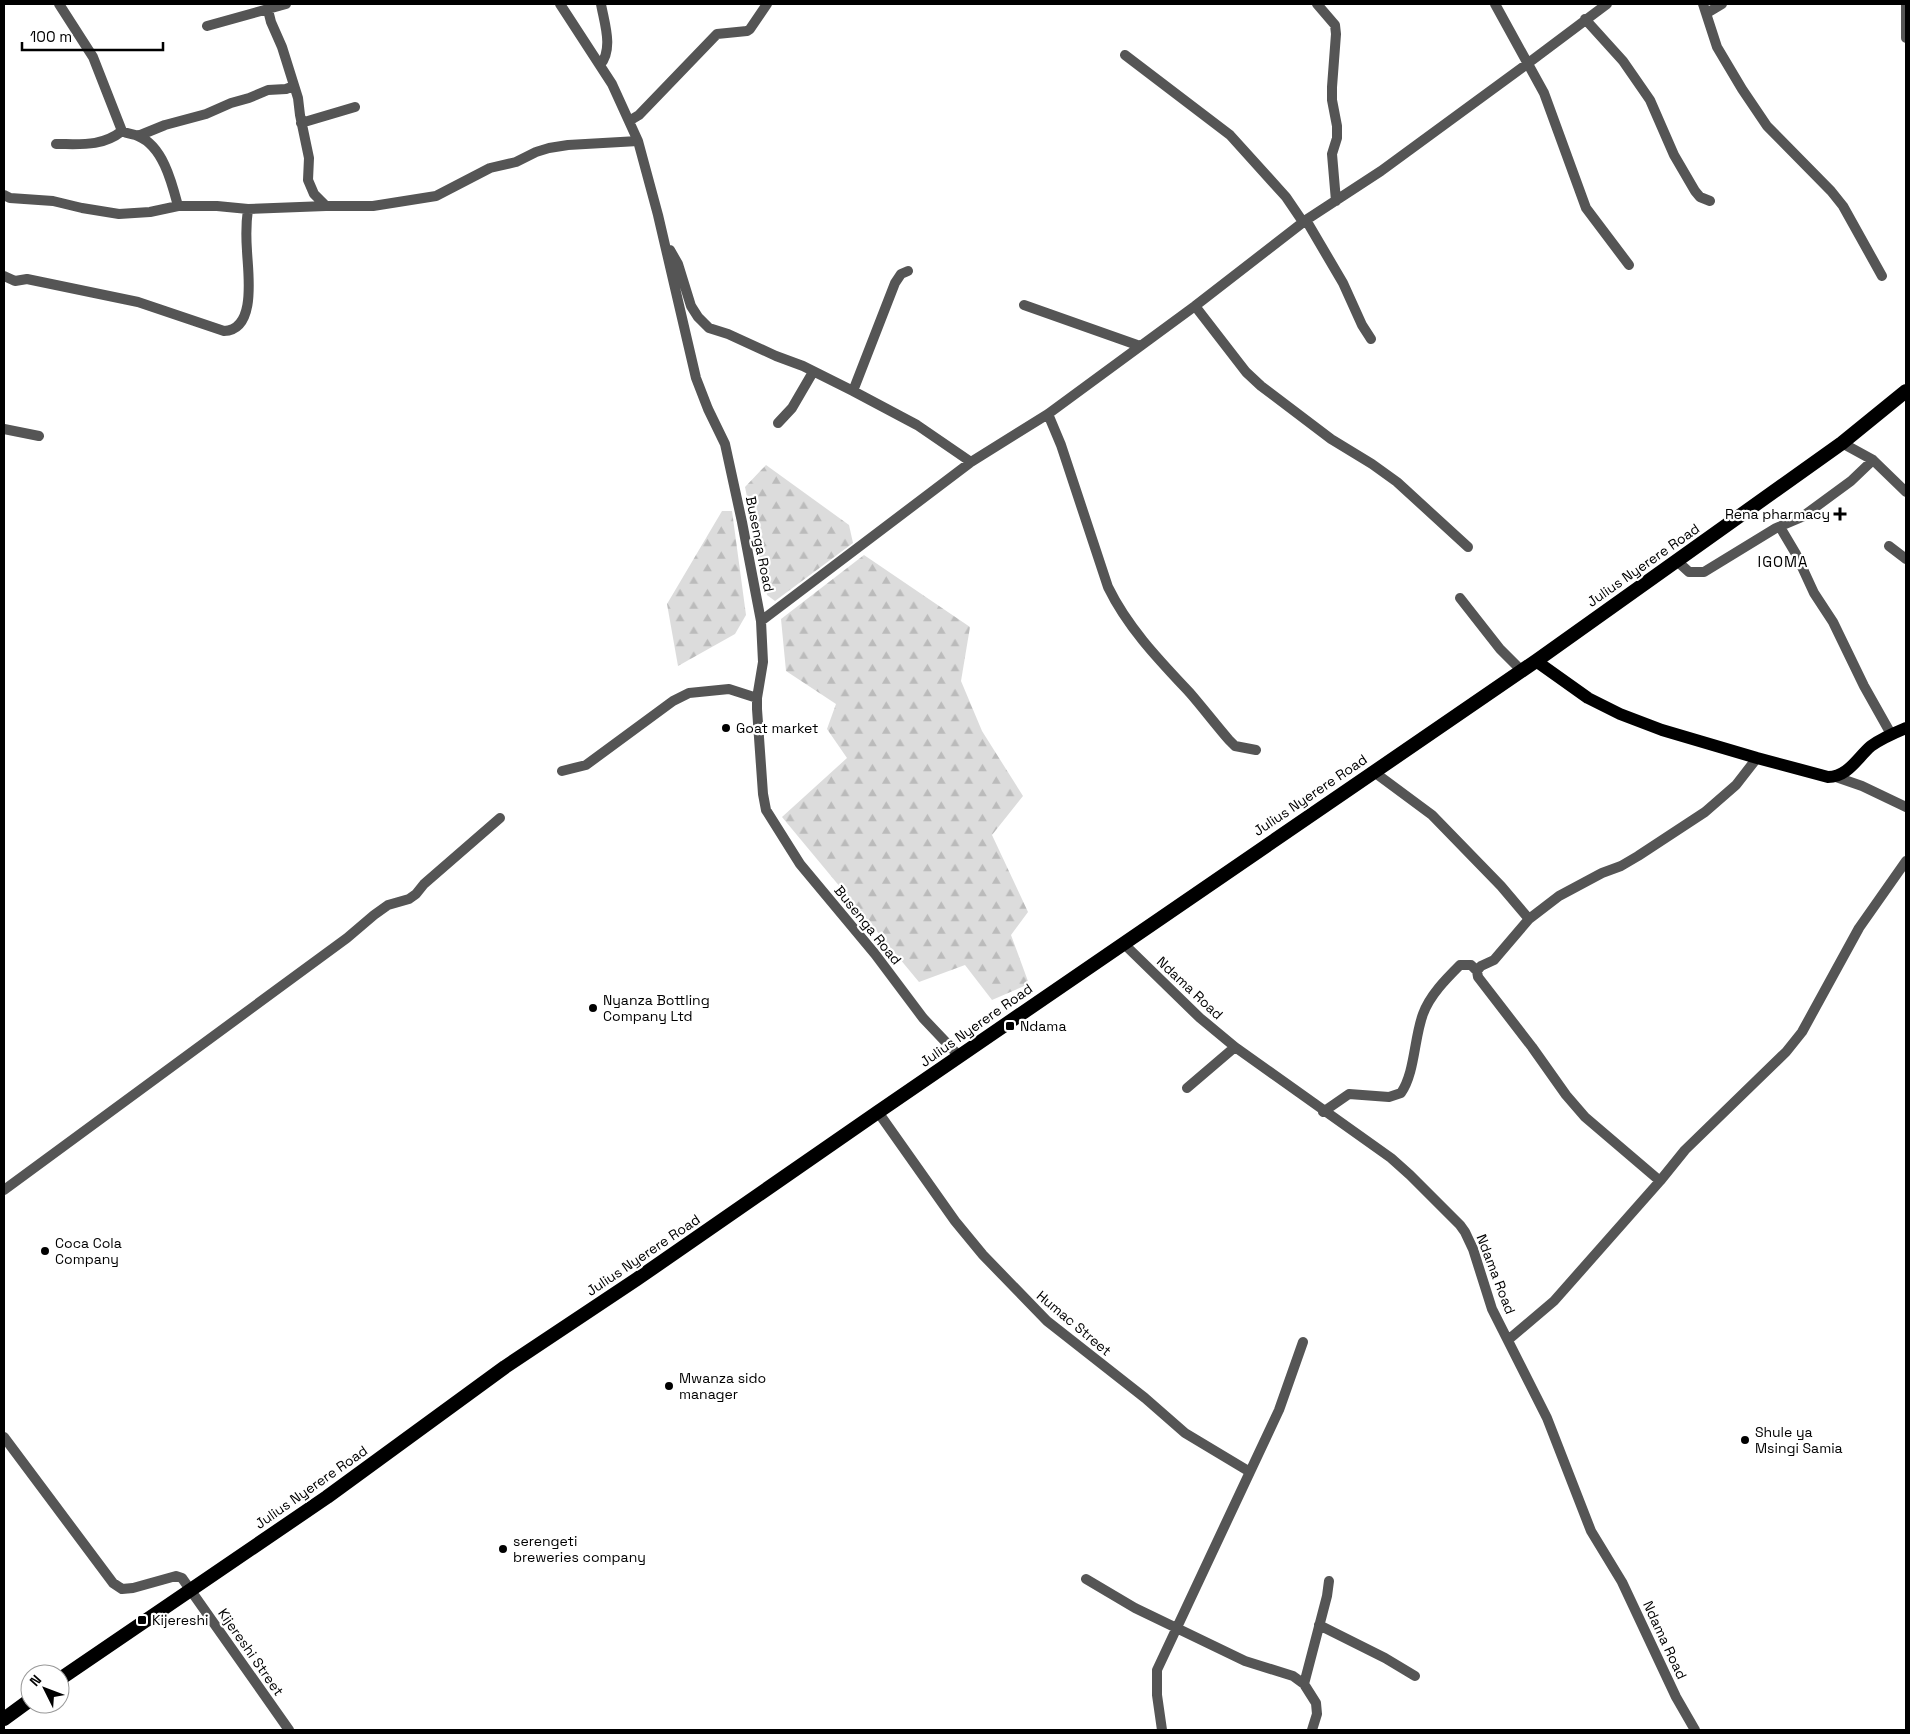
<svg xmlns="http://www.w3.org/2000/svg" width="1910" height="1734" viewBox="0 0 1910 1734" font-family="'Space Grotesk',sans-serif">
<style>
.forest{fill:url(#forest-firs)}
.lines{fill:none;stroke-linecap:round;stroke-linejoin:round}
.minor{stroke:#555;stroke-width:10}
.major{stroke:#000;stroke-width:12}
.highway{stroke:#000;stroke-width:14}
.poi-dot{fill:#000;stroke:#fff;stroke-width:2}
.labels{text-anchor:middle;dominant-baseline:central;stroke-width:4.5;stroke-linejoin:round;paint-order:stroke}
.poi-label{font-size:14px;fill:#000;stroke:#fff;text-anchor:start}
.street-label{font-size:14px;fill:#000;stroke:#fff}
.neighbourhood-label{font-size:15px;letter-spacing:1px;fill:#000;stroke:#fff}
</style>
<defs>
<pattern id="forest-firs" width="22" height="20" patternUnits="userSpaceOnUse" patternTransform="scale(1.25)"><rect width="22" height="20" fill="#dcdcdc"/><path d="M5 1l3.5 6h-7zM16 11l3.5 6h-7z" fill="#bbb"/></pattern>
</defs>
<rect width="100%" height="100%" fill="#fff"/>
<path class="forest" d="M766,465L849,525L853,543L775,601L767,595L745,487Z
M722,511H732L746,615L735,634L678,666L667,604Z
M864,555L970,627L961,681L982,731L1023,796L992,835L1028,912L1011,935L1029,984L992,1000L965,965L919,982L782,817L847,758L827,729L836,704L786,671L781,619Z"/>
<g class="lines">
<path class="minor" d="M59,4L93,57L122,131C128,134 133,134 138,136C163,146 172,183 178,206
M560,4L612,84L638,141L658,215L696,378L708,409L725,444L742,522L761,621L763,662L757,698V709L763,794L766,810L800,864L875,954L923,1018L959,1056
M1317,4L1335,25L1336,34L1332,87V100L1337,126V138L1332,154L1336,201
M1495,4L1544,93L1586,208L1629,265
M1703,4L1717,47L1742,89L1767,126L1831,191L1843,206L1882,276
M1906,4V38
M268,10L271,22L282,47L298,98L300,115L309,158L308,180L314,194L326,206
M1707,13L1722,4
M1585,19L1623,61L1650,100L1674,155L1695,191L1700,197L1710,201
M207,26L286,4
M1125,55L1230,135L1286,197L1303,222
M600,65C614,49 604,22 601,4
M629,121L639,115L717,34L747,31L750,29L767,4
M301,123L355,107
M138,136L165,125L206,114L231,103L249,98L268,90L286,89L294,86
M56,144C80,144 102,147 122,131
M4,195L10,198L53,201L82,208L119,214L150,212L178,206H217L248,209L326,206H373L436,196L490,168L516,162L536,152L549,148L568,145L638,141
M1306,220L1343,283L1362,325L1371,339
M670,250L678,264L691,306L698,317L709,328L728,334L776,356L803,366L853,391L917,425L971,462
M4,276L15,281L27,279L138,302L224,331C257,330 248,273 247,251C246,237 246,223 248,209
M1024,305L1140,346
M1195,306L1246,372L1261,386L1331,439L1372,464L1397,482L1468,547
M853,391L895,283L901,274L908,271
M1048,414L1061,445L1108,587C1128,628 1159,660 1190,693C1203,708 1216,725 1229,740L1235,746L1256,750
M778,423L792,408L813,372
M4,429L39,436
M1842,443L1873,460L1906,492
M1780,527L1796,554L1814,593L1833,622L1864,686L1891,734
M1889,546L1906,559
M1677,561L1689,572H1704L1776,528L1802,517L1851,481L1873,460
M1460,598L1500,649L1521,670
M761,621L971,462L1048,414L1195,306L1306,220L1381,171L1527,64L1607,4
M562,771L586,765L673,701L689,693L729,689L757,698
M1374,772L1432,815L1501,886L1529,919
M1836,777L1862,786L1906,807
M1123,943L1200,1018L1235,1047L1391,1158L1410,1175L1460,1225L1465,1232L1473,1249L1492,1309L1547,1418L1591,1531L1622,1582L1676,1697L1695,1730
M1187,1088L1235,1047
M878,1112L955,1221L983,1255L1047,1321L1145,1398L1185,1433L1250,1472
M1323,1112L1349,1094L1389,1097L1401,1093C1415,1073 1414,1038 1423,1014C1430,995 1446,979 1460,965H1471L1477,971
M1660,1181L1585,1117L1566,1095L1532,1047L1478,977L1477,971L1481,966L1494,960L1529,919L1559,896L1602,873L1621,866L1638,856L1705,812L1736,785L1757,758
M4,1190L347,938L374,915L388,905L409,899L416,894L424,884L500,818
M1508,1340L1554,1301L1660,1181L1685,1150L1786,1052L1802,1032L1859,928L1906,861
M4,1437L113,1583L122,1589L133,1588L176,1576L182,1578L289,1730
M1086,1579L1135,1608L1245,1661L1293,1676L1304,1684L1316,1703L1317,1714L1312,1730
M1319,1625L1385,1658L1415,1676
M1304,1684L1327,1596L1329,1581
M1162,1730L1157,1695V1670L1279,1410L1303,1342"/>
<path class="major" d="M1536,661L1588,698L1620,714L1662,730L1757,758L1828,777C1848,777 1857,758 1871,746C1882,738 1894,733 1906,728"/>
<path class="highway" d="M60,1679L327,1497L505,1367L637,1279L878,1112L1536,661L1842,443L1906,391
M4,1719L30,1700"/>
</g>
<g class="poi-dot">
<path d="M1837.5 506.5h5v5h5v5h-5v5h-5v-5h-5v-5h5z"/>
<circle cx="726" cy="728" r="5"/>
<circle cx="593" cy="1008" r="5"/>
<rect x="1005" y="1021" width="10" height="10" rx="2.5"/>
<circle cx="45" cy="1251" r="5"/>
<circle cx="669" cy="1386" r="5"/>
<circle cx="1745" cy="1440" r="5"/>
<circle cx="503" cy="1549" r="5"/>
<rect x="137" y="1615" width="10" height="10" rx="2.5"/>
</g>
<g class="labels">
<g class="poi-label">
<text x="1830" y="514" text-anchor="end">Rena pharmacy</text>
<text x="736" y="728">Goat market</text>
<text x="603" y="1000">Nyanza Bottling<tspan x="603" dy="16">Company Ltd</tspan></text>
<text x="1020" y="1026">Ndama</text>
<text x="55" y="1243">Coca Cola<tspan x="55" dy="16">Company</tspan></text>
<text x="679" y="1378">Mwanza sido<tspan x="679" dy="16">manager</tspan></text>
<text x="1755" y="1432">Shule ya<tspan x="1755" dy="16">Msingi Samia</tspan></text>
<text x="513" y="1541">serengeti<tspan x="513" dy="16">breweries company</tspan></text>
<text x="152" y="1620">Kijereshi</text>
</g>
<g class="street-label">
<text transform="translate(760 544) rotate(79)">Busenga Road</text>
<text transform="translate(1643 565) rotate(-35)">Julius Nyerere Road</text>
<text transform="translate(1310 795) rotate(-34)">Julius Nyerere Road</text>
<text transform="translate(868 925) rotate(51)">Busenga Road</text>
<text transform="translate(1190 988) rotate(43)">Ndama Road</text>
<text transform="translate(976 1025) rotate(-35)">Julius Nyerere Road</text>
<text transform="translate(643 1255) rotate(-34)">Julius Nyerere Road</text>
<text transform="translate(1496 1274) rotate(69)">Ndama Road</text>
<text transform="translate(1074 1323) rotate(40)">Humac Street</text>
<text transform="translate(311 1487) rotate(-35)">Julius Nyerere Road</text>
<text transform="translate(1665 1640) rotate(65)">Ndama Road</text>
<text transform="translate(251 1652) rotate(55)">Kijereshi Street</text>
</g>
<g class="neighbourhood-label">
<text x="1783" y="561">IGOMA</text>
</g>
</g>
<rect width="1910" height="1734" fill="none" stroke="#000000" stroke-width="10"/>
<g transform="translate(45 1689) rotate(312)"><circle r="24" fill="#ffffff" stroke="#999999"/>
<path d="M0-4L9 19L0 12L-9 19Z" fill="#000000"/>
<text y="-8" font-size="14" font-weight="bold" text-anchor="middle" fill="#000000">N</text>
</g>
<path d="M22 42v8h141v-8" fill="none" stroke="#000000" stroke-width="2.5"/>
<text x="30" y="42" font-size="15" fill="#000000" stroke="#ffffff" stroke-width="4" paint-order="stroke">100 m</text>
</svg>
